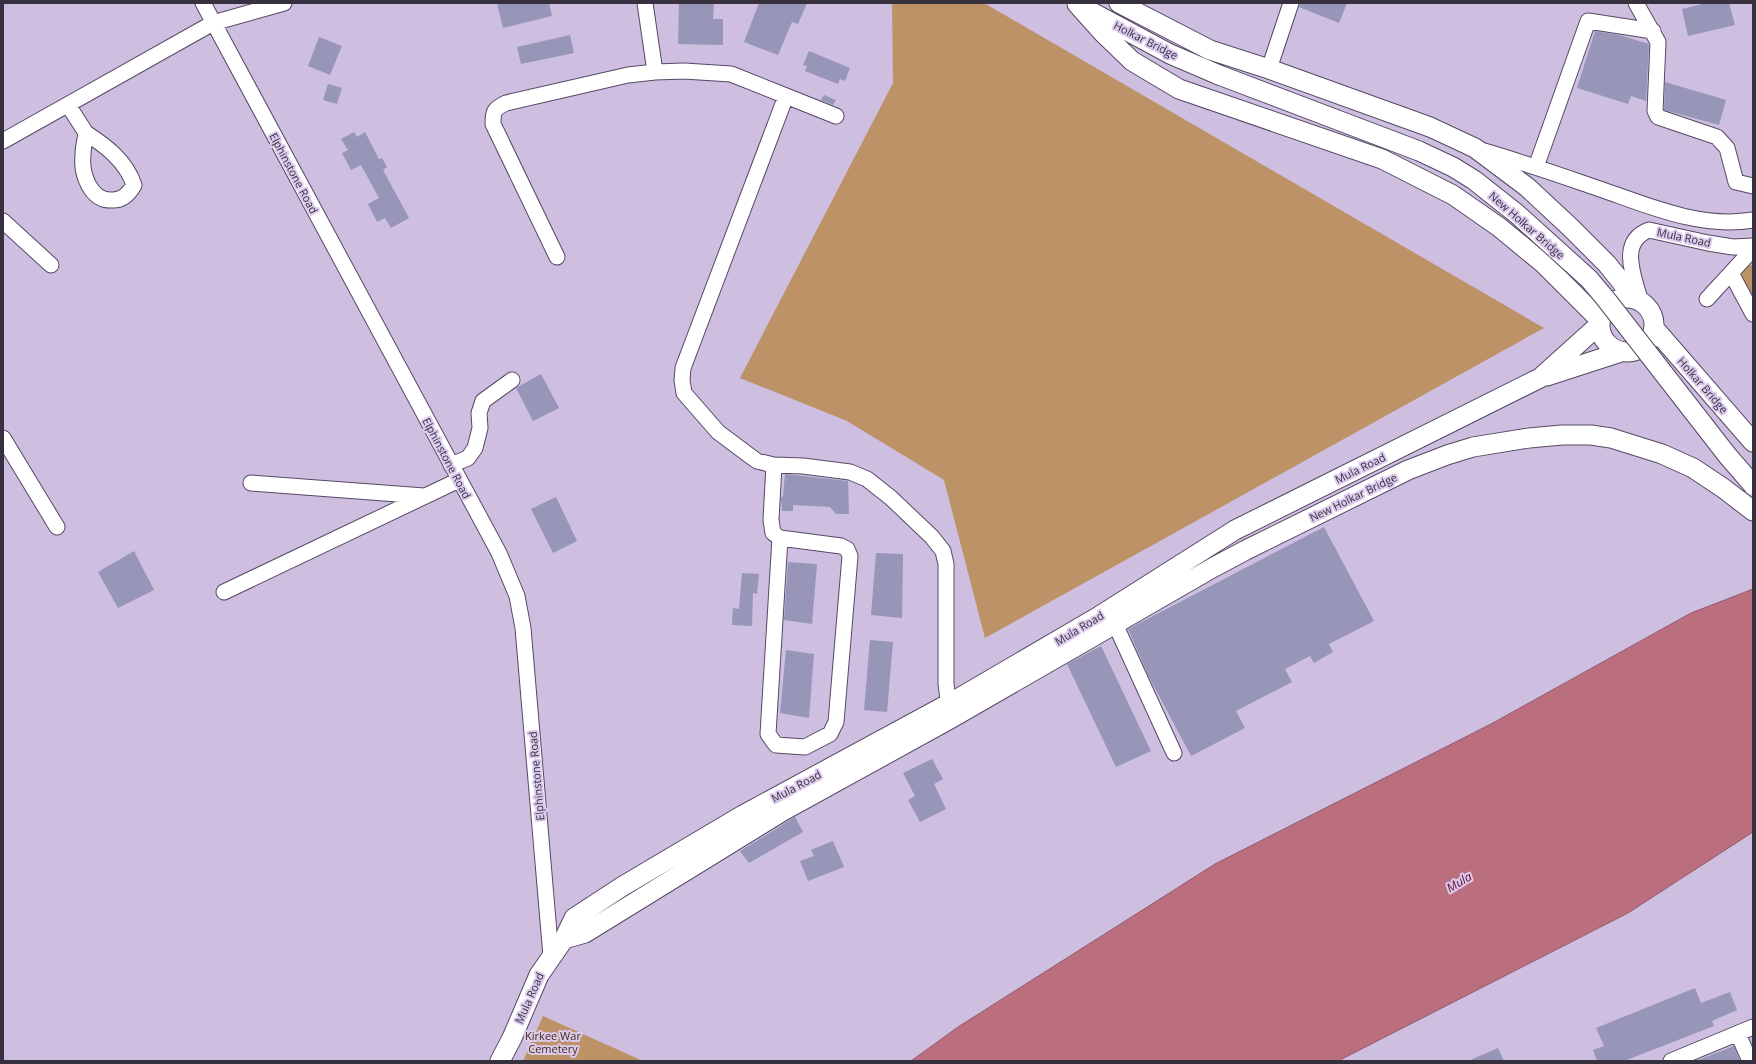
<svg xmlns="http://www.w3.org/2000/svg" width="1756" height="1064" viewBox="0 0 1756 1064" font-family="'Open Sans',sans-serif">
<style>
.green{fill:#bd9266}
.water{fill:#ba6e7e;stroke:#935b6b}
.building{fill:#9795b8}
.lines{fill:none;stroke-linecap:round;stroke-linejoin:round}
.minor-casing{stroke:#564865;stroke-width:17}
.major-casing{stroke:#564865;stroke-width:21}
.minor{stroke:#fff;stroke-width:15}
.major{stroke:#fff;stroke-width:19}
.major-bridge-casing{stroke:#564865;stroke-width:21;stroke-linecap:butt}
.major-bridge{stroke:#fff;stroke-width:19}
.labels{text-anchor:middle;dominant-baseline:central;stroke-width:4;stroke-linejoin:round;paint-order:stroke}
.street-label{font-size:11px;fill:#37303e;stroke:#dbcaed}
.park-label{font-size:11px;fill:#432c13;stroke:#dbcaed}
.water-label{font-size:12px;font-style:italic;fill:#68082c;stroke:#dbcaed}
</style>
<rect width="100%" height="100%" fill="#cebee0"/>
<path class="green" d="M892,3H984L1544,328L985,638L944,480L847,421L740,378L893,83Z
M1753,264V313L1731,273Z
M543,1016L643,1061H523Z"/>
<path class="water" d="M1753,589V832L1628,913L1338,1061H911L958,1027L1215,864L1491,724L1691,613Z"/>
<path class="building" d="M497,3H549L552,16L503,28Z
M679,3H714L713,19H723V45L678,44Z
M759,3H807L798,24L792,22L778,55L744,42Z
M1300,3H1347L1339,23L1299,7Z
M1706,3H1729L1735,25L1688,36L1682,9Z
M1595,31L1619,35L1649,44L1646,101L1631,96L1628,104L1577,88Z
M570,35L574,53L521,64L517,47Z
M319,37L342,46L330,75L308,66Z
M809,51L850,68L845,81L840,79L838,84L805,71L807,66L803,65Z
M1665,82L1726,100L1719,125L1664,110Z
M328,84L342,88L337,104L323,100Z
M824,95L836,100L833,105L821,100Z
M354,132L357,137L365,132L379,159L382,158L387,167L383,170L409,218L391,228L385,218L377,222L368,204L379,198L361,165L351,170L342,153L348,150L341,139Z
M541,374L559,408L533,421L516,388Z
M785,474L848,481L849,514H836L830,507L793,505V511H782L781,498L783,496Z
M556,497L577,541L553,553L531,509Z
M1324,527L1374,621L1329,644L1333,652L1314,663L1310,656L1285,669L1292,682L1236,711L1245,728L1191,756L1148,675L1128,629Z
M134,551L154,590L118,608L98,572Z
M876,553L903,554L902,618L871,615Z
M788,562L817,564L812,624L784,620Z
M742,573L759,574L757,594L753,593L752,626L732,625L733,608L739,609Z
M870,640L893,642L887,712L864,710Z
M1101,646L1151,751L1116,767L1067,664Z
M786,650L814,654L809,718L780,713Z
M932,759L943,779L934,784L946,809L920,822L908,800L915,796L903,773Z
M795,817L803,832L749,863L740,851Z
M833,841L844,867L808,881L800,861L814,856L811,850Z
M1695,988L1701,1003L1730,992L1737,1010L1712,1021L1714,1026L1624,1061H1597L1593,1050L1604,1046L1596,1028Z
M1734,1046L1740,1061H1699L1698,1060Z
M1498,1048L1504,1061H1468Z"/>
<g class="lines">
<g class="minor-casing">
<path id="minor" d="M203,3L499,553L517,596L523,628L551,956
M1636,3L1658,42L1655,111L1658,117L1717,137L1727,148L1736,182L1753,186
M1269,69L1291,3
M655,72L684,71L731,74L786,96L683,368L682,380L684,393L718,432L746,453L757,461L774,465L803,466L850,472L867,479L891,498L932,537L943,551L946,564V684L950,714
M786,96L836,116
M68,105L86,133C85,140 83,147 83,155C81,173 90,202 113,200C123,200 129,194 134,185C126,161 106,146 86,133
M3,141L213,23L284,3
M1484,151C1522,162 1559,175 1597,188C1647,205 1699,229 1753,220
M1536,167L1588,21L1653,31
M3,221L51,265
M557,257L493,124C493,111 494,109 506,103L628,75L655,72L645,3
M1731,273L1753,314
M1707,299L1753,249
M1641,303C1635,279 1617,242 1649,230L1708,243L1733,247L1753,246
M3,438L57,527
M451,465L468,458L475,448L480,428L479,413L483,401L512,380
M774,465L771,520L773,533L780,538L841,546L847,549L850,556L836,722L830,734L805,747L776,745L768,734L780,538
M251,483L424,496
M224,592L459,480
M1111,615L1174,753
M1738,1034L1750,1061
M1671,1061L1753,1027"/>
</g>
<g class="major-casing">
<path id="major" d="M1119,3L1210,50L1269,69L1430,127L1475,148L1527,187L1570,227L1607,264L1635,299
M1077,4L1103,33L1132,61L1179,89L1382,159L1453,195L1499,227L1544,264L1600,320
M1090,11L1170,54L1219,75
M1600 325a27 27 0 1 1 54 0a27 27 0 1 1-54 0Z
M1654,328L1753,442
M1547,376L1621,352
M564,939L585,933L783,811L950,719L1214,567L1246,550L1408,470L1447,455L1473,447L1529,438L1562,435H1591L1611,438L1662,454L1693,468L1723,488L1753,511
M500,1061L512,1038L539,975L564,939L574,918L623,886L743,815L959,698L1096,618L1235,530L1540,378L1600,324"/>
</g>
<use href="#minor" class="minor"/>
<use href="#major" class="major"/>
<g class="major-bridge-casing">
<path id="major-bridge" d="M1219,75L1419,151L1453,167L1474,180L1517,214L1589,279L1605,298L1727,455L1753,485"/>
</g>
<use href="#major-bridge" class="major-bridge"/>
</g>
<g class="labels">
<g class="street-label">
<text transform="translate(1146 40) rotate(27)">Holkar Bridge</text>
<text transform="translate(294 173) rotate(62)">Elphinstone Road</text>
<text transform="translate(1527 225) rotate(41)">New Holkar Bridge</text>
<text transform="translate(1684 237) rotate(12)">Mula Road</text>
<text transform="translate(1703 385) rotate(49)">Holkar Bridge</text>
<text transform="translate(447 458) rotate(62)">Elphinstone Road</text>
<text transform="translate(1360 468) rotate(-26)">Mula Road</text>
<text transform="translate(1353 497) rotate(-26)">New Holkar Bridge</text>
<text transform="translate(1079 628) rotate(-31)">Mula Road</text>
<text transform="translate(536 776) rotate(-95)">Elphinstone Road</text>
<text transform="translate(796 786) rotate(-28)">Mula Road</text>
<text transform="translate(529 998) rotate(-66)">Mula Road</text>
</g>
<g class="park-label">
<text x="553" y="1035">Kirkee War<tspan x="553" dy="13">Cemetery</tspan></text>
</g>
<g class="water-label">
<text transform="translate(1459 882) rotate(-31)">Mula</text>
</g>
</g>
<rect width="1756" height="1064" fill="none" stroke="#37303e" stroke-width="8"/>
</svg>
